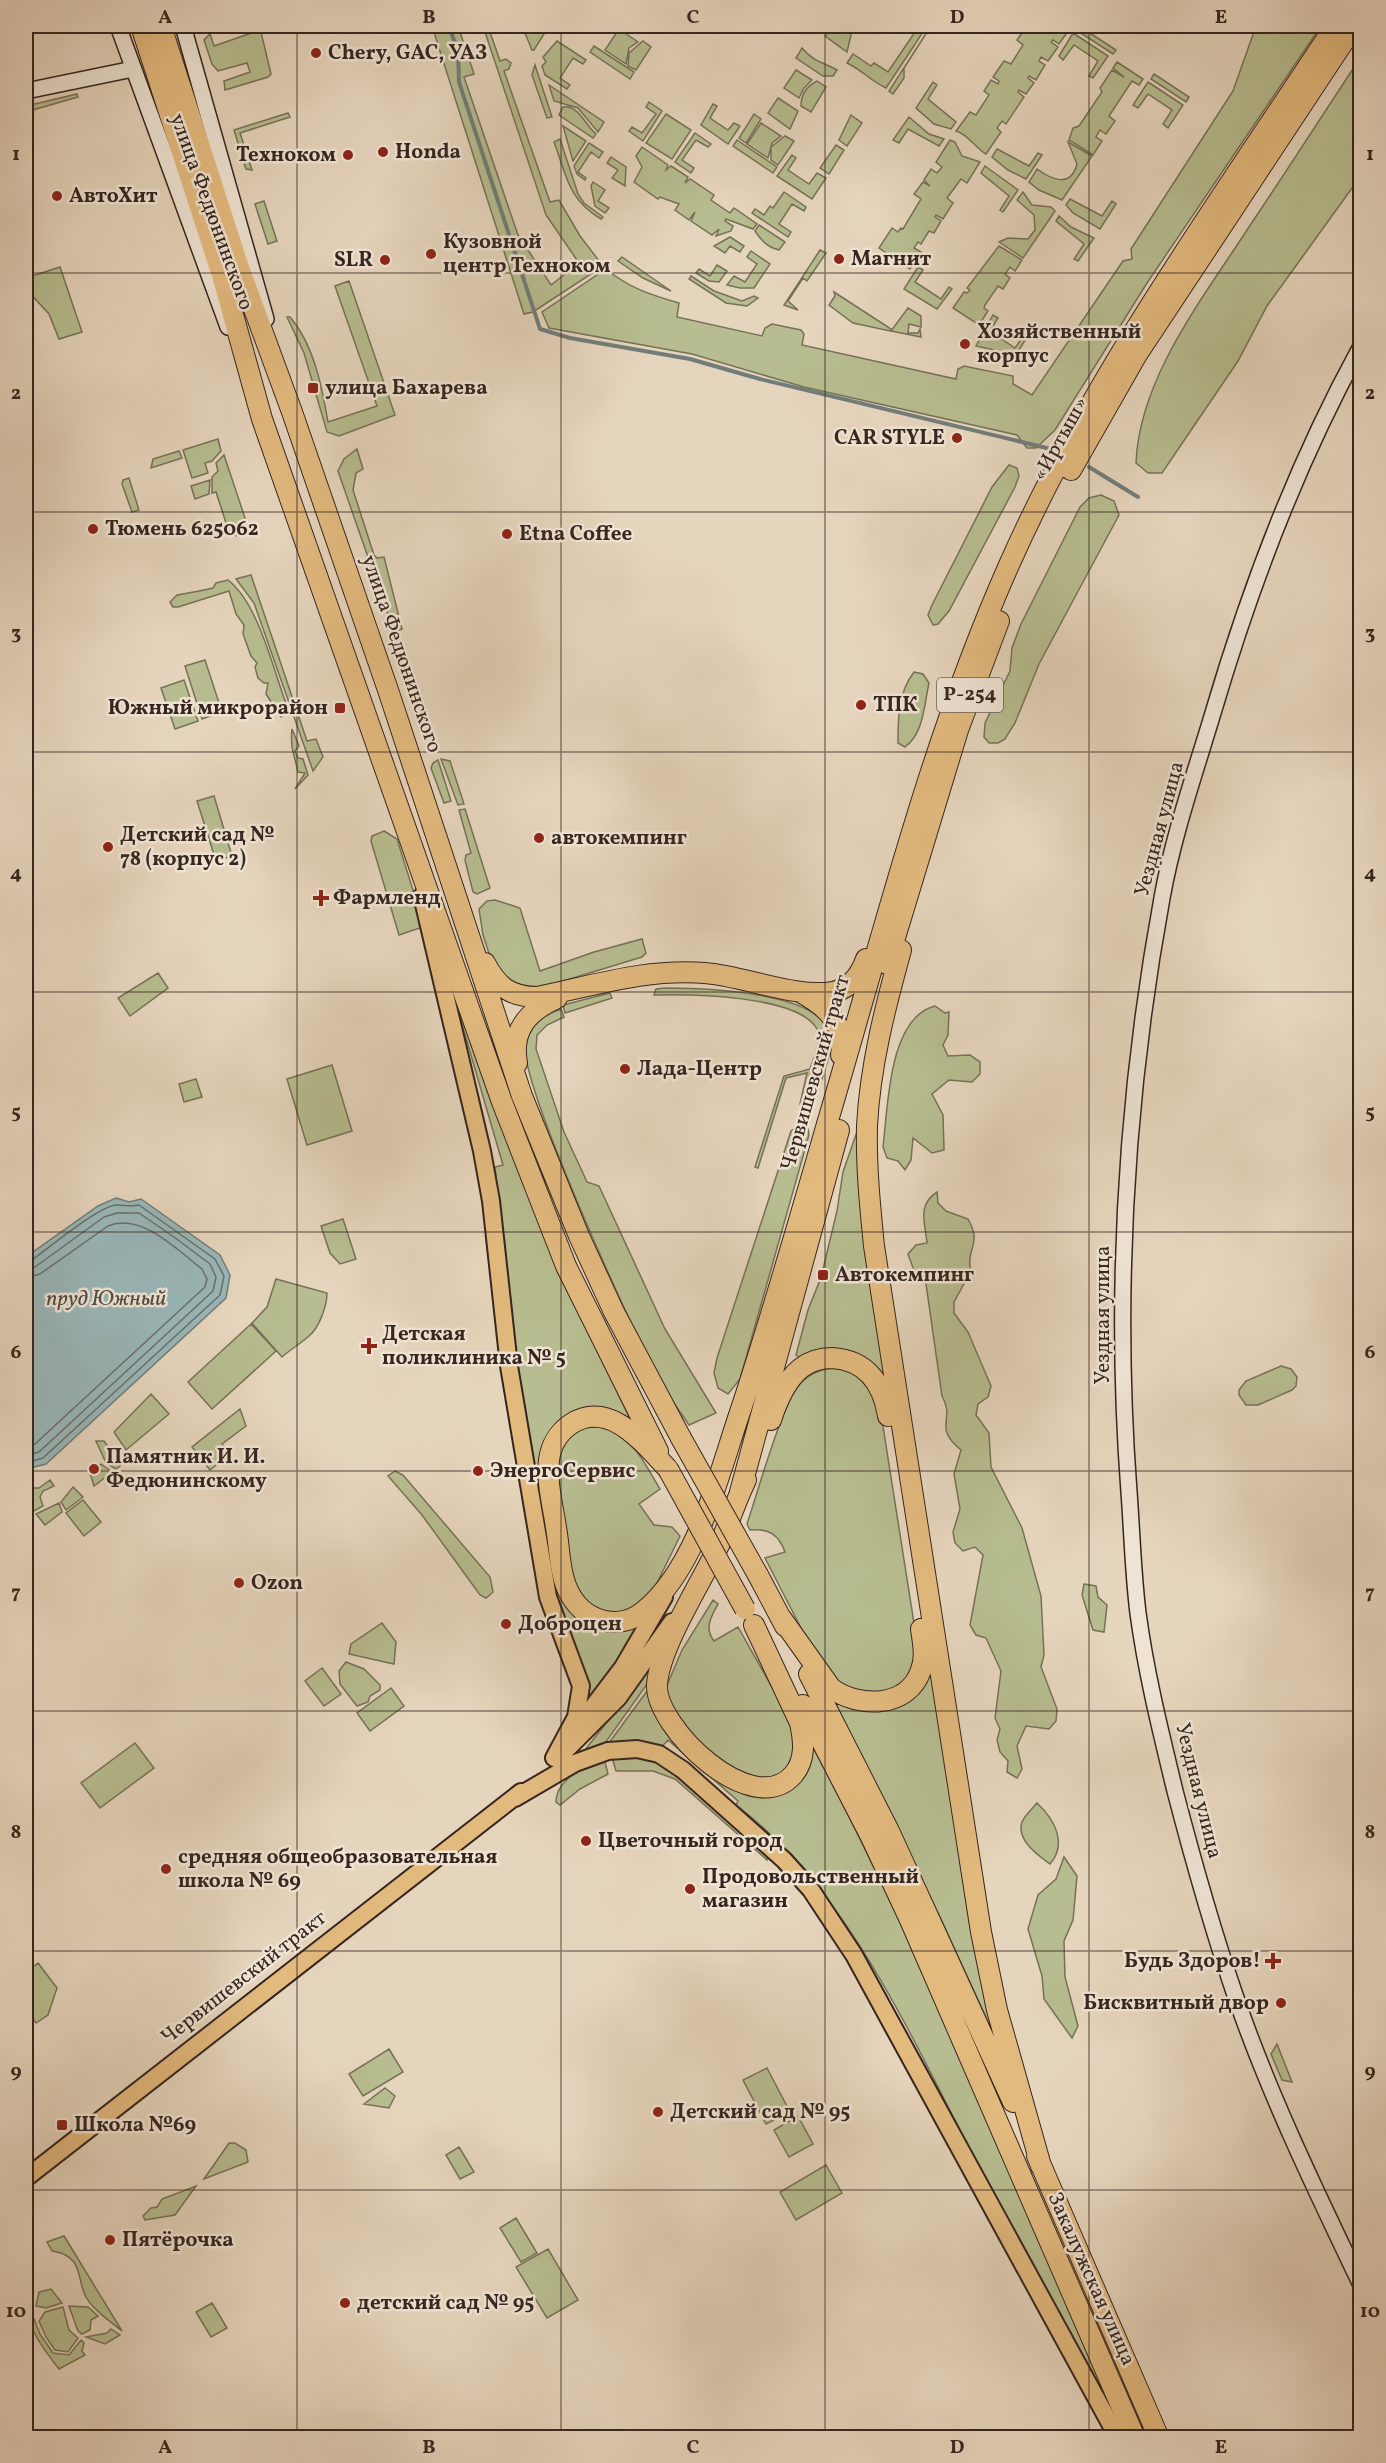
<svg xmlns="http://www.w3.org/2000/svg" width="1386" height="2463" viewBox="0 0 1386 2463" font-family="Vollkorn,serif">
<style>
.green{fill:#b7bd90;stroke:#767158;stroke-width:1.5}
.water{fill:#99b7b9;stroke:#717d7b;stroke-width:1.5}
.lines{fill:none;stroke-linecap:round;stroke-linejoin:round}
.shore{stroke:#686e6c;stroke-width:1.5}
.stream{stroke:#717d7b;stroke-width:4}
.secondary-casing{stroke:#36251f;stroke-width:18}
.primary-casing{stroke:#36251f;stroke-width:20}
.highway-casing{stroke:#36251f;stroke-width:22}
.secondary{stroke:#efe4d4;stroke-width:15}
.primary{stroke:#e3ba7e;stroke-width:16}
.highway{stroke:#e3ba7e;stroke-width:20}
.highway-bridge-casing{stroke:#36251f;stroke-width:22;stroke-linecap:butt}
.highway-bridge{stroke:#e3ba7e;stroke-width:20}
.grid{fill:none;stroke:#36251f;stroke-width:1.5;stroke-opacity:0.55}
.poi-dot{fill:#8f2418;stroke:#efe4d4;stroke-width:2}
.labels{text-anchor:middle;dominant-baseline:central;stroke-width:5;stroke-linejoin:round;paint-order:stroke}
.shield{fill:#efe4d4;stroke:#6e5e55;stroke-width:1.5}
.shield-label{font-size:20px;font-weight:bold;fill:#36251f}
.poi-label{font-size:21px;font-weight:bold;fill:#36251f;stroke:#efe4d4;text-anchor:start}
.street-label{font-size:21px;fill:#36251f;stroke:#efe4d4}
.water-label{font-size:22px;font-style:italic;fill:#4f4a46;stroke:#efe4d4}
.neatline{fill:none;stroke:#36251f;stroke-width:2}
.grid-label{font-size:20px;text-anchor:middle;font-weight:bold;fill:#36251f}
</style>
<rect width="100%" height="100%" fill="#e6d5bd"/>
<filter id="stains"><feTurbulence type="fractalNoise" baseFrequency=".00333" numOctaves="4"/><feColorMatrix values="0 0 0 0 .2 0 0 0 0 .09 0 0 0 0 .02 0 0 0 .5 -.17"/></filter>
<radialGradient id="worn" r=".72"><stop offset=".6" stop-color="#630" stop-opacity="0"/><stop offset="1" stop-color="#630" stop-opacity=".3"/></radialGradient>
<path class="green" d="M432,26H458L474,74L464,77L518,235L551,285L579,263L546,215L483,26H488L500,61L506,59L511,63L509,69L504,71L550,202L559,200L580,236L603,266L533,312L524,314Z
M522,26H549L534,50H532Z
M832,26H853L847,52L825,36Z
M919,26H927L886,88C871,81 862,70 847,63L853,54L871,66L874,63L888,72Z
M931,26L904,68V78L893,94L889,91Z
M1027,26L1034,29L1031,26H1061L1069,30L1059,44L1053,40L1051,42L1058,47L1048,61L1041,57L1039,61L1045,65L1036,80L1029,76L1028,78L1034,83L1026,94L1019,90L1018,92L1024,97L1006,124L1002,121L997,128L1001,132L986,154C974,147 969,135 956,131L970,112L976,115L989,95L984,91L991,80L998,84L999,81L993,77L1004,61L1011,64L1023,45L1017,40Z
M1079,26L1116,50L1113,54L1076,30Z
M1256,26H1321L1147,283L1055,430L1036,448H1027L1017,435L804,387L692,354L549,328L542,312L606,269C629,288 651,295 679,303L677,317L762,336L765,328L772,324L801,330L804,334L802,345L956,379L958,369L964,366L1013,376V384L1032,395L1123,261L1132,259L1131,249L1233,91Z
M619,29L638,42L629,48L626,64L605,50Z
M257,31L261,32L271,74L268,77L225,90L224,81L250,72L247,63L218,71L212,64L204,40L210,34L214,46Z
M1073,33L1108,56L1093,78L1089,76L1098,61L1074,45L1063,60L1059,56Z
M557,41L586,60L583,64L573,58L560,78L570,85L567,89L545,75L542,66L546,62L543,57Z
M643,41L651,47L636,70L628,66L629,53Z
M594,46L634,72L630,79L590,52Z
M802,48C815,63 821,61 837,70L833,76H823L796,58Z
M1360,58V177L1267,306L1238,361L1162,473H1148L1136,463C1139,379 1203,298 1247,230C1285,173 1323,115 1360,58Z
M1117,62L1143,79L1139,85L1132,81L1109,116L1115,121L1106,134L1100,130L1096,137L1102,141L1093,155L1069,140L1073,128L1079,126L1102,92L1100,88L1112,70L1124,77L1113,68Z
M535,65L552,117L547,118L532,75Z
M796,70L812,80L804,88L799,98L784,88Z
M1154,74L1189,97L1186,102L1151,79Z
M817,81L826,87L811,112L801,106C801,94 807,86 817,81Z
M933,82L937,85L928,99L956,122L951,129L934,124L916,108Z
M1148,82L1183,105L1168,128L1163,124L1172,110L1148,94L1138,108L1133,105Z
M549,85L604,122L598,132L578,108L554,101Z
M77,94L78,97L26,112V106Z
M778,98L798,111L790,129L768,113Z
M649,102L662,111L643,141L629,131L632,127L642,133L656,114L646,107Z
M713,104L717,106L710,118L728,130L734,123L740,126L728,144L701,125Z
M563,107C579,105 585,125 596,134L593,138L559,115Z
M288,113L290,117L240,133L252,170L246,169L234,130Z
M666,114L691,130L672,159L646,143Z
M754,114L761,119L746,143L739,138Z
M851,115L862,123L847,146L839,140Z
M909,117L929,134L944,139L939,146L908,129L899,143L893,140Z
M761,123L781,136L772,143L768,158L747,144Z
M563,126L586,141L573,161Z
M695,133L711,144L708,147L696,140L682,160L694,168L691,173L675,162Z
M785,136L794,141L778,165L771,160V147Z
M560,139L578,194L584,203L603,217L601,219C568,199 567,177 554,142Z
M737,140L777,167L773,173L733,146Z
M950,140L955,142L962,156L980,162L967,183L961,179L947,198L953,203L943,219L936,215L935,217L941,221L934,233L929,231L921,244L918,242L914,248L921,252L910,269L879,248L892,228L898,232L901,228L903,229L921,199L914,194L923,182L930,186L924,180L931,169L937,173L942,167L936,162Z
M1068,142L1092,156L1062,200L1039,190L1029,182L1037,169C1052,180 1071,188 1077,164Z
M589,143L603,152L599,158L591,152L578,172L586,178L585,180L577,174L574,166Z
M836,145L844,150L829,174L820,168Z
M642,147L668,165L666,170L671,166L688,177L685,183L690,179L714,195L711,200L730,213L734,208L757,224L753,229L726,219L725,221L733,226L731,231L716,236L719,229L712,235L691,221L695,212L689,220L675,210L679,204L660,197L658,199L634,182L642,167L636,156Z
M997,149L1029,166L1038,153L1042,155L1026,179L1008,170L992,157Z
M792,155L796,158L788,170L809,184L817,173L826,178L812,199L777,176Z
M611,157L626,167L625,186L612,178L618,170L607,163Z
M985,166L1018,190L1003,212L1000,210L1009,196L981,173Z
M593,182L605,190L598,201L609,208L605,213L595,206L591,186Z
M784,192L806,207L804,211L792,204L779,224L791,232L788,237L752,213L755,209L764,215L770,206L773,208Z
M1023,192L1032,205L1051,207L1055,211L1023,258L999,242L1008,238L1028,239L1035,230L1034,215L1017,200Z
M1070,199L1102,216L1112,201L1116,204L1100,229L1073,213L1066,205Z
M264,201L277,241L268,244L255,204Z
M1059,216L1071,227L1094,238L1078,261L1074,259L1084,244L1056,221Z
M759,225L785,242L779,250C767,247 762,241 755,231Z
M730,237L744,246L740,252L730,246L725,253L714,246Z
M999,246L1022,260L1015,271L1010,267L1005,274L1010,278L1003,289L998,286L985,305L984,308L988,311L979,325L953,308L964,292L967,293L970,290L967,288Z
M820,250L826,253L807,281L803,278L788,301L798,310L784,305Z
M751,251L770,264L754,288H740L727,285L734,276L745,282L757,264L747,257Z
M622,257L671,291L643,278L618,261Z
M717,265L727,271L719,282L709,281L696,273L699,269L710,276Z
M60,267L82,332L59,339L49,314L26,289V278Z
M918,267L923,270L915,282L941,299L949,287L952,289L937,309L904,289Z
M691,276L714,291L742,301L754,296L758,298L747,306L726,303L689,279Z
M349,281L395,415L339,436L327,432L304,353L287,317H290C314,345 322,387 328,422L377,406L335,286Z
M834,292L891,329L890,331L853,323L829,305L835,296Z
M908,308L921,316V327L909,324L908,333H918L920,329L921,337L891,331Z
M993,315L998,318L990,331L1015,348L1024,335L1027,337L1016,355L976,346Z
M218,439L221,451L212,461L205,463L208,473L192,478L183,450Z
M357,449L363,469L356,473L353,490L374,555L377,558L384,557L402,629L394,632L338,471L344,459Z
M179,451L182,458L151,468L153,459Z
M224,455L247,524L236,536L227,526L216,492L212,493V477L218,471L216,463Z
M1009,465L1017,468L1019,476L1015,487L949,611L938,624L933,625L928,615L932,605L992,487Z
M129,478L139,510L132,512L122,484L123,480Z
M210,480L209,494L195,499L191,486Z
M1101,495L1114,501L1119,515L1039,664L1015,723L1005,739L998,743H989L984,737L985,723L1010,671L1012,648L1021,624L1080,507L1089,498Z
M251,575L307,741L316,739L323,757L313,771L254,603L236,579Z
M228,580C259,604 273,670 287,706L284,715L281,717L266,694L268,683H264L258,678L255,667L257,663L251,656L243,634L244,625L236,614L229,591L178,607H173L170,602L177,595C189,593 201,591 213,588L216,583Z
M205,660L222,712L202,719L185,666Z
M914,672L923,674L929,683C924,705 924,733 905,747L898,743C898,717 898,693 914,672Z
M184,680L198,721L175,729L161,688Z
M292,729L299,746L295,751L298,758L303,759L308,775L295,789L305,773L298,772C294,754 290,747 292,729Z
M441,759L450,761L464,804L458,805Z
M438,760L451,801L444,803L431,768L433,763Z
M214,796L232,856L216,861L197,801Z
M465,809L490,888L477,894L473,892L465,860L466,855L471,853L459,810Z
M384,831L397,839L422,919L420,928L399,935L371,841L372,836Z
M495,900L520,908L540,971L594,952L642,939L646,953L642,957L527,992L494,969L483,935L479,909L487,901Z
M442,956L490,1097L554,1260L632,1423L622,1417L549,1438L569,1606L646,1619L586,1706L556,1608L513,1340L495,1167L503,1165Z
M158,973L168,988L130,1016L118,998Z
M665,988C701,988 822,991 831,1035C834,1050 820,1082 816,1098L804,1107L800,1104L807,1073L786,1078L758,1168L755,1167L784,1076L810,1069C813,1059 823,1039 817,1029C798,995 689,994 654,995L656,989Z
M610,993L612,998L565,1013L563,1005Z
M935,1006L945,1013L949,1012L948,1035L943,1045L948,1056L970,1055L980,1062V1074L972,1082L949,1080L932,1094L943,1115L944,1150L932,1153L913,1138L911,1160L905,1170L898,1161L887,1158L883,1147C888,1108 888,1018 935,1006Z
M561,1009L564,1017L547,1025L537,1035L536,1049L564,1132L587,1182L599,1186L665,1329L716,1413L689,1425C679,1410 668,1395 659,1379C634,1334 516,1077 525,1040C530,1021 545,1015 561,1009Z
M332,1065L352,1131L307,1145L287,1079Z
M196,1079L202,1097L184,1102L179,1084Z
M802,1123L808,1129L809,1135L740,1379L728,1394L718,1388L714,1373L717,1358L791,1131Z
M859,1126L885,1377C858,1343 838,1352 800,1358L796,1355L808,1310L820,1280L824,1281L827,1271L823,1269L837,1211L843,1172Z
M937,1192L938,1203L946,1211L968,1219C983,1245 965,1248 971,1271L954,1302V1313L968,1332L991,1386L988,1397L978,1404L976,1415L989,1433L991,1467L1022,1528L1041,1596L1044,1655L1041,1667L1057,1709L1056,1721L1049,1729L1026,1726L1017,1746L1022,1769L1017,1778L1007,1772L1008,1761L1000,1752L997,1740L1000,1729L995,1718L1001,1671L986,1638L976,1635L970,1625L983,1555L975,1547L963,1551L955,1543L953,1532L960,1509L954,1474L961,1450C932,1426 956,1421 942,1396L926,1284L916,1276L908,1254L916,1245L927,1243C925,1222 917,1205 937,1192Z
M343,1219L356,1259L340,1264L330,1253L321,1226Z
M276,1279L327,1293C327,1306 319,1328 309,1336C300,1344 291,1349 282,1357L252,1323L267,1307Z
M251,1324L276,1351L212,1409L188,1382Z
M1281,1366L1291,1369L1297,1377L1296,1386L1292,1390L1258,1405H1246L1239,1395V1390L1246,1381Z
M838,1368L855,1371L879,1401L916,1636L912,1677L889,1692L846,1691L819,1663L765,1558L785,1552C779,1535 769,1528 750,1530L747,1524C758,1492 781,1406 800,1384C810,1373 823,1368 838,1368Z
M151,1394L169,1414L126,1450L114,1432Z
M240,1409L246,1426L222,1444L230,1454L210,1470L192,1447Z
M603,1425C632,1435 645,1464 660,1489L639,1504L654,1525L672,1527L680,1536L651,1595L638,1609L604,1616L575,1593L555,1469L562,1442L582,1427Z
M96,1441H104L121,1465L116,1469L106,1463Z
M101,1464L112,1472L94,1486L90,1473Z
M395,1471L403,1475L490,1577L493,1592L486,1598L480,1595L422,1515L388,1476Z
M50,1480L54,1486L43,1491L40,1497L43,1506L34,1511L26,1500V1488H39Z
M73,1487L83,1497L66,1510L61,1502Z
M83,1500L101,1522L84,1536L66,1513Z
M59,1503L62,1512L45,1525L36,1514Z
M1084,1584L1096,1586L1098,1597L1107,1605L1104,1632L1093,1630L1082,1595Z
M713,1600L718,1604C711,1617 704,1628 714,1641L738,1627L791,1721L796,1749L792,1763L777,1777L753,1781L712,1755L675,1718L665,1690L682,1650Z
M382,1623L396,1642L394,1664L349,1654L351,1644Z
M656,1660L650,1680L603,1746L581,1755Z
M346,1662L364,1669L380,1685V1690L370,1696L368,1702L357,1706L340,1684L339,1671Z
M931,1664L1003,2054L941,1919L834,1700L869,1710Z
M322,1668L341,1694L324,1706L305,1681Z
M650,1687L653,1709L664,1729L728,1786L748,1796L763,1798L779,1794L812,1746C932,1969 1021,2207 1126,2437C1078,2349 1028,2261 981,2171C915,2046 851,1892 736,1805L738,1801L668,1740L660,1749L609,1743Z
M391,1688L404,1706L370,1731L357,1713Z
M135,1743L154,1768L100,1808L81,1783Z
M623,1755L650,1758L671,1768L769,1857L767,1860L675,1779L653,1771H616L612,1757Z
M604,1758L608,1774L580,1789L560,1805L556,1802C556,1779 586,1766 604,1758Z
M1037,1803C1054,1819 1068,1843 1050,1864C1038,1855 1016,1840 1022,1822C1024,1816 1032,1809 1037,1803Z
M1064,1857L1077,1876L1073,1920L1064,1941L1065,1977L1078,2026L1072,2038L1044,1999L1042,1976L1028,1929L1038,1895L1056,1879Z
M38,1963L57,1988L48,2015L36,2023L26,2009V1972Z
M1277,2044L1292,2082L1282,2080L1271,2054Z
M389,2049L403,2072L363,2096L349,2074Z
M767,2068L790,2112L766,2124L743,2080Z
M385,2088L395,2096L389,2108L364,2104Z
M798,2116L813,2144L789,2157L774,2130Z
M229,2143H235L246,2150L248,2162L204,2179Z
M459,2147L474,2172L460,2179L446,2155Z
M826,2165L842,2193L796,2220L780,2192Z
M196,2186L175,2215L145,2220L143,2216L151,2208L157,2207L162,2199Z
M516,2218L537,2253L521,2262L500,2228Z
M64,2236L122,2331C112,2323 99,2314 90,2303C74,2285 88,2256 52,2251L47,2242Z
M548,2249L578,2300L547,2318L516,2267Z
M51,2289L62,2303L46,2308L36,2306L39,2292Z
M26,2299L40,2334L53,2353L69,2355L81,2340L84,2343L82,2351L85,2355L59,2369C44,2350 24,2324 26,2299Z
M212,2303L227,2328L211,2337L196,2312Z
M69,2306L88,2307L98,2316L91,2320L90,2330L82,2334L78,2331Z
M63,2307L69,2330L78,2338L68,2352L55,2350L46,2337L39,2321L45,2312Z
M111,2329L120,2335L105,2344L86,2337L107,2333Z"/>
<path class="water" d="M116,1198L129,1202L141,1199L220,1255L230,1275L226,1298L46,1464L26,1469V1257L98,1206Z"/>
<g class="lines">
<path class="shore" d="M26,1262L31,1261C47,1249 100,1205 117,1205C125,1205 130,1207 139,1205L215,1259L224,1276L220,1295L43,1458L26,1463
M26,1269L35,1267L104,1217L117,1213H139L174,1237L210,1264L216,1277L213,1291L39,1452L26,1456
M26,1278L40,1274L108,1226C141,1212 177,1250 202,1269L207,1279L205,1287L35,1444L26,1446"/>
<path class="stream" d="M449,26L458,52L459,82L540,329L570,338L690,359L760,379L1051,449
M1089,467L1138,497"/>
<g class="secondary-casing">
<path id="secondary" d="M118,26L228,327
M183,26L266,319
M26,91L133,69
M1360,348C1297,463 1250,587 1213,713C1195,773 1173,836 1162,898C1126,1094 1114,1293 1129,1492C1132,1532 1133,1573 1138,1613C1146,1673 1161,1733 1175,1791C1193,1860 1212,1928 1235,1995C1269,2094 1315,2189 1360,2283"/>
</g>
<g class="primary-casing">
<path id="primary" d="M422,896L482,1151L491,1201L509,1366L548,1597L581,1686L576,1717L554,1758
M579,1725L623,1667L664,1597
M562,1754L618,1698L672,1622
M515,1798L575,1763L608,1751L637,1749L659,1754L683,1770L784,1860L811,1890L854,1955L1118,2438
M26,2178L521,1792"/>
</g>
<g class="highway-casing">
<path id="highway" d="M141,26L222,275L262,419L502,1102L566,1266L658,1451
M161,26L239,268L292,412L388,690L522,1096L579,1236L614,1312L681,1438
M1071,470L1136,356L1354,26
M901,950C885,1008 870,1066 867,1126C866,1166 870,1206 874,1246L981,1932L997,2010L1041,2166
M485,963C497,986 510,997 537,997C592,986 647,968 705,973C743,976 796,998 832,992C850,989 860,976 866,959
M887,964L958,730L999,621
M800,992C826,1006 846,1024 841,1055
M517,1063C511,1030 528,1011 557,998
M771,1420C777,1401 785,1381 801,1368C810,1361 821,1358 832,1358C867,1360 883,1384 888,1416
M668,1469C644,1444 610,1399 571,1424C559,1432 551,1445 549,1460C546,1483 554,1510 557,1534C560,1554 560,1578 571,1596C586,1622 620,1631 644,1611C695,1569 717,1482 737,1421C770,1323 798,1224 827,1124C883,936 929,745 1009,565C1094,373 1220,201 1335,26
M746,1480C736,1500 729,1523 720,1543C703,1580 659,1647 657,1685C655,1727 752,1821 793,1775C806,1760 804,1741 800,1723L754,1625
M740,1492L839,1130
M758,1575L785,1626
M779,1615L831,1688C858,1708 908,1709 921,1670C926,1657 923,1643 921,1629
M809,1674L889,1831L1013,2102
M803,1705L871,1837L910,1920L1135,2438
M1037,2156L1159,2438"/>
</g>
<use href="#secondary" class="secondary"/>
<use href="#primary" class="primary"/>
<use href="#highway" class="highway"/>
<g class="highway-bridge-casing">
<path id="highway-bridge" d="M681,1438L758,1575
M668,1469L745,1609"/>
</g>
<use href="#highway-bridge" class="highway-bridge"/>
</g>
<path class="grid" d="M297,26V2438M561,26V2438M825,26V2438M1089,26V2438M26,273H1360M26,512H1360M26,752H1360M26,992H1360M26,1232H1360M26,1471H1360M26,1711H1360M26,1951H1360M26,2190H1360"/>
<g class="poi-dot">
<circle cx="316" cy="53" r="6"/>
<circle cx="383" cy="152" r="6"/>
<circle cx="348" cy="155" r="6"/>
<circle cx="57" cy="196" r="6"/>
<circle cx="431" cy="254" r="6"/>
<circle cx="839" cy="259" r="6"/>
<circle cx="385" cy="260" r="6"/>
<circle cx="965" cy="344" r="6"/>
<rect x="307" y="382" width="12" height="12" rx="3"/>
<circle cx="957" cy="438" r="6"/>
<circle cx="93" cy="529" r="6"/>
<circle cx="507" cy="534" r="6"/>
<circle cx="861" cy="705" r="6"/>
<rect x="334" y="702" width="12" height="12" rx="3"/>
<circle cx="539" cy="838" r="6"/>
<circle cx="108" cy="847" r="6"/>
<path d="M318 889h6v6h6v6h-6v6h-6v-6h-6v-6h6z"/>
<circle cx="625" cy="1069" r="6"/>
<rect x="817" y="1269" width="12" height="12" rx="3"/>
<path d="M366 1337h6v6h6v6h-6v6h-6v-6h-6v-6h6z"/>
<circle cx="94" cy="1469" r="6"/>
<circle cx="478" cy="1471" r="6"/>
<circle cx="239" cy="1583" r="6"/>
<circle cx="506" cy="1624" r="6"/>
<circle cx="586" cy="1841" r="6"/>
<circle cx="166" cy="1869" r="6"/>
<circle cx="690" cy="1889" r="6"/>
<path d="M1270 1952h6v6h6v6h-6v6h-6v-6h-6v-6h6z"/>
<circle cx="1281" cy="2003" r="6"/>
<circle cx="658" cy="2112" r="6"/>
<rect x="56" y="2119" width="12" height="12" rx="3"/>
<circle cx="110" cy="2240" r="6"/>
<circle cx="345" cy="2303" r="6"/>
</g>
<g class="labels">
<rect class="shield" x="937" y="678" width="66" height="34" rx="4.5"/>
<g class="shield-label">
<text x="970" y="695">Р-254</text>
</g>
<g class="poi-label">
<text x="328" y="53">Chery, GAC, УАЗ</text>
<text x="395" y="152">Honda</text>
<text x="336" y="155" text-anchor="end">Техноком</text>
<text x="69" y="196">АвтоХит</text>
<text x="443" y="242">Кузовной<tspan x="443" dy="24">центр Техноком</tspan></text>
<text x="851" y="259">Магнит</text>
<text x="373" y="260" text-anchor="end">SLR</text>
<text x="977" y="332">Хозяйственный<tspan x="977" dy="24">корпус</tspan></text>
<text x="325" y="388">улица Бахарева</text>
<text x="945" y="438" text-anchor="end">CAR STYLE</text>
<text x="105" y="529">Тюмень 625062</text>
<text x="519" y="534">Etna Coffee</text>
<text x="873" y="705">ТПК</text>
<text x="328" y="708" text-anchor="end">Южный микрорайон</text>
<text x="120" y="835">Детский сад №<tspan x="120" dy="24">78 (корпус 2)</tspan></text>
<text x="551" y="838">автокемпинг</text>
<text x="333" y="898">Фармленд</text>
<text x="637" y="1069">Лада-Центр</text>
<text x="835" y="1275">Автокемпинг</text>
<text x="382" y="1334">Детская<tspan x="382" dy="24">поликлиника № 5</tspan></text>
<text x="106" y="1457">Памятник И. И.<tspan x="106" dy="24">Федюнинскому</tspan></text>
<text x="490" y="1471">ЭнергоСервис</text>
<text x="251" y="1583">Ozon</text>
<text x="518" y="1624">Доброцен</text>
<text x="598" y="1841">Цветочный город</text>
<text x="178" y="1857">средняя общеобразовательная<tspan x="178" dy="24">школа № 69</tspan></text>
<text x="702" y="1877">Продовольственный<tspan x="702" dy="24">магазин</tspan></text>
<text x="1261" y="1961" text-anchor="end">Будь Здоров!</text>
<text x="1269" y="2003" text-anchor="end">Бисквитный двор</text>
<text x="670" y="2112">Детский сад № 95</text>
<text x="74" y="2125">Школа №69</text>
<text x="122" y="2240">Пятёрочка</text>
<text x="357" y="2303">детский сад № 95</text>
</g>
<g class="street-label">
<text transform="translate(211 212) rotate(70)">улица Федюнинского</text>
<text transform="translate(1061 439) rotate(-61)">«Иртыш»</text>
<text transform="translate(401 654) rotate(71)">улица Федюнинского</text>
<text transform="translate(1160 829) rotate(-75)">Уездная улица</text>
<text transform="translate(816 1073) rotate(-74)">Червишевский тракт</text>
<text transform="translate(1103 1315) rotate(-90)">Уездная улица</text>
<text transform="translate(1198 1791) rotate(76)">Уездная улица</text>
<text transform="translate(244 1978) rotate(-38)">Червишевский тракт</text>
<text transform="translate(1091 2279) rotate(66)">Закалужская улица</text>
</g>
<g class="water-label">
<text x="106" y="1299">пруд Южный</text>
</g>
</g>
<rect width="1386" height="2463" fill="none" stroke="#e6d5bd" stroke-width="66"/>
<rect x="33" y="33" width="1320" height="2397" class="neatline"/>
<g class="grid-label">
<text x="165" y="23">A</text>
<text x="429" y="23">B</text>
<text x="693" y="23">C</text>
<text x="957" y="23">D</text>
<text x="1221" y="23">E</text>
<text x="16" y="160">1</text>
<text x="1370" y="160">1</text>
<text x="16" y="399">2</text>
<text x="1370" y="399">2</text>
<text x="16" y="639">3</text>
<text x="1370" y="639">3</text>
<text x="16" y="879">4</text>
<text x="1370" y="879">4</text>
<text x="16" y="1118">5</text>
<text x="1370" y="1118">5</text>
<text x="16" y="1358">6</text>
<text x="1370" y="1358">6</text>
<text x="16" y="1598">7</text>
<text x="1370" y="1598">7</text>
<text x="16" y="1838">8</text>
<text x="1370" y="1838">8</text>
<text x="16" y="2077">9</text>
<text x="1370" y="2077">9</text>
<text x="16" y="2317">10</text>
<text x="1370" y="2317">10</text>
<text x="165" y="2453">A</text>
<text x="429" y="2453">B</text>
<text x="693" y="2453">C</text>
<text x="957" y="2453">D</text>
<text x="1221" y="2453">E</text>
</g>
<rect width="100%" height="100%" filter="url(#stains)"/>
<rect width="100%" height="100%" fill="url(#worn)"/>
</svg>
